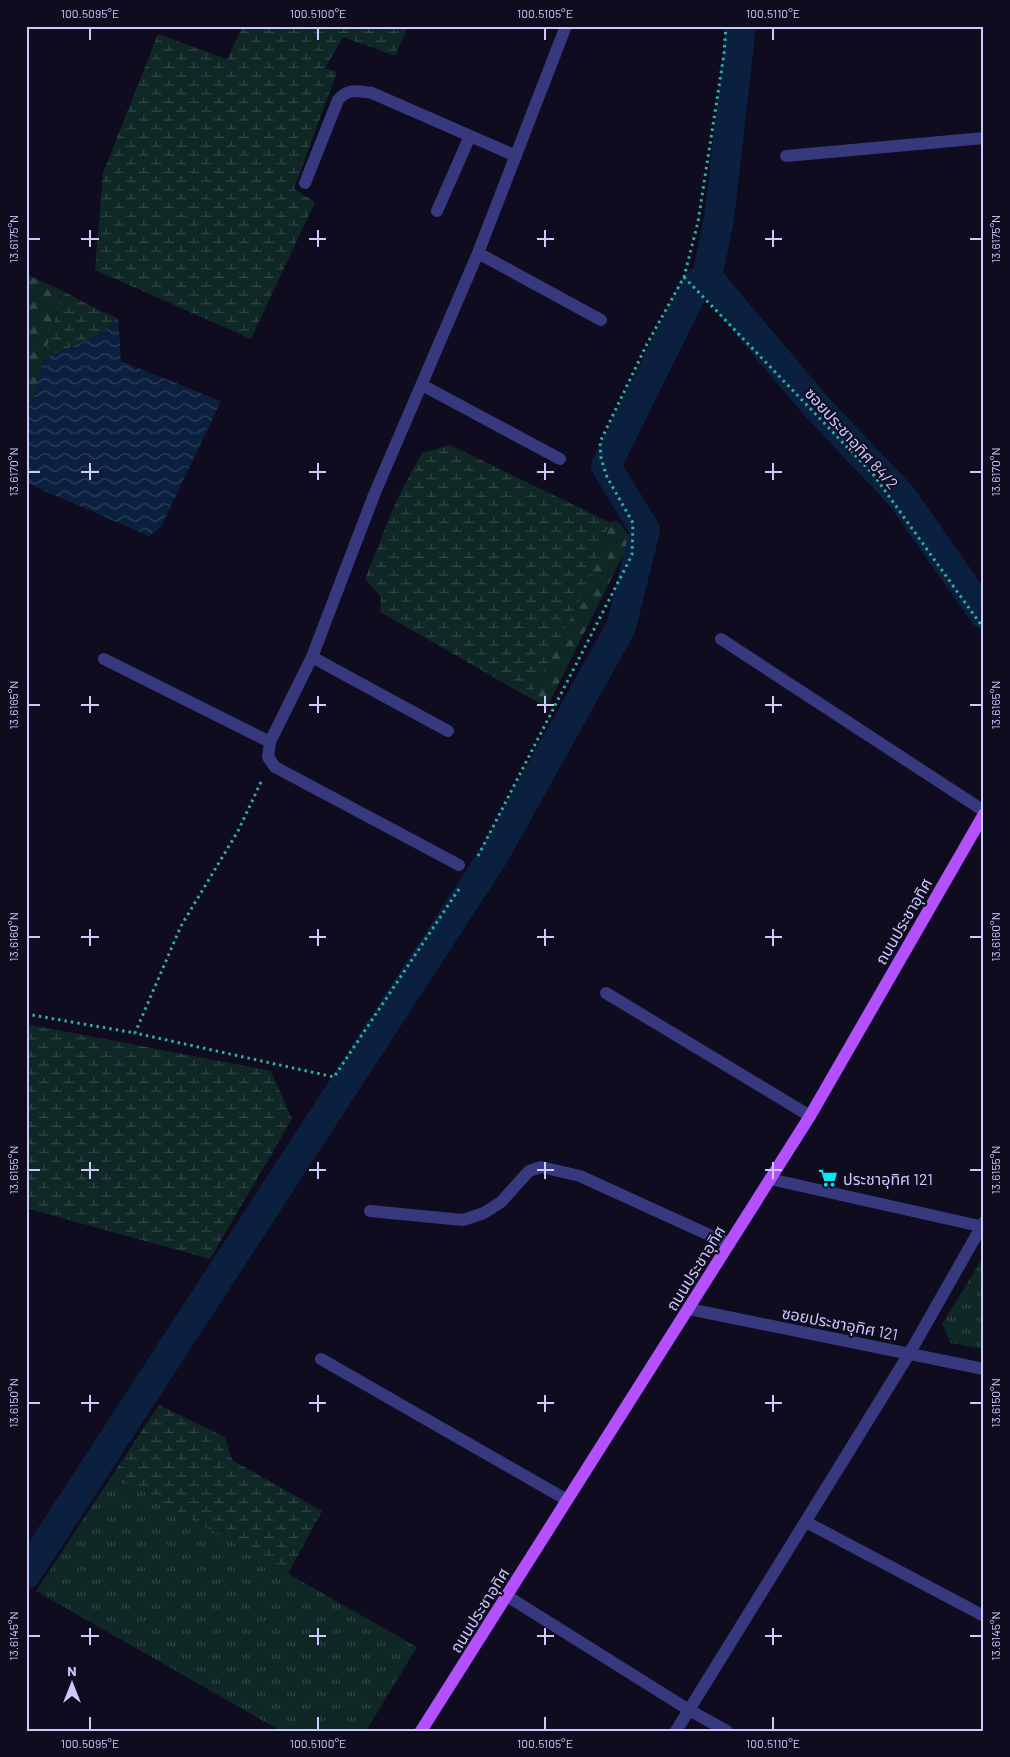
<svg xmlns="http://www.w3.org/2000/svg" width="1010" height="1757" font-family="Barlow,'Noto Sans Thai',sans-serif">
<defs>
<pattern id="grass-tufts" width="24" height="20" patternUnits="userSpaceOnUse" patternTransform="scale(1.25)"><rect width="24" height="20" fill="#0f2826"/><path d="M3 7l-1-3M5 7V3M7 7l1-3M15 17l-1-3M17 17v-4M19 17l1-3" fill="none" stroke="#314647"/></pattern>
<pattern id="forest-firs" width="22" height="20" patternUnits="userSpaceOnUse" patternTransform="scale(1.25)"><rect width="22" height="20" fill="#0f2826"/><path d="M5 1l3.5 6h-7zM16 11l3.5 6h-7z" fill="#314647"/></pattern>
<pattern id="wetland-marsh" width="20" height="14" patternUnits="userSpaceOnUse" patternTransform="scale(1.25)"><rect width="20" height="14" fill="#0f2826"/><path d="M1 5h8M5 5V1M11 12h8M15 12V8" fill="none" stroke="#314647"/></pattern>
<pattern id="water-waves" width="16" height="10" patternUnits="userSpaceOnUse" patternTransform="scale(1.25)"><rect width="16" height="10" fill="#0b203f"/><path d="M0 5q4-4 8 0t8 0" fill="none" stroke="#2d3f5c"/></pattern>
</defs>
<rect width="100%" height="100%" fill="#0e0c1e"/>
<!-- grass -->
<path fill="url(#grass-tufts)" d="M 984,1256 L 984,1349 L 951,1343 L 942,1324 Z
M 113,1474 L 417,1647 L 366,1731 L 281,1731 L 36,1591 Z"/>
<!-- forest -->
<path fill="url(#forest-firs)" d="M 26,274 L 63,291 L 26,422 Z
M 618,521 L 633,542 L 620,561 L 547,707 L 530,698 L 592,577 L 609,522 Z"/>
<!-- wetland -->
<path fill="url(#wetland-marsh)" d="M 243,26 L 408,26 L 395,56 L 343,37 L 325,68 L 337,72 L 294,189 L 315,202 L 251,339 L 95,270 L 103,173 L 158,34 L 227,59 Z
M 63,291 L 100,311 L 118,318 L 97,336 L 44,358 Z
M 450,445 L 609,522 L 592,577 L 530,698 L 380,612 L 381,597 L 365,579 L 397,499 L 422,453 Z
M 26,1024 L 271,1071 L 292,1119 L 210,1259 L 26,1208 Z
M 159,1405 L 225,1437 L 232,1460 L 322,1511 L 288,1574 L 113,1474 Z"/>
<!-- water -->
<path fill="url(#water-waves)" d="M 118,318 L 121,361 L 221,401 L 161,527 L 149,536 L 26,483 L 26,422 L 44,358 L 97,336 Z"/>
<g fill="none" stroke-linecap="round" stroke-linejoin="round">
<!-- canal -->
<path stroke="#0b203f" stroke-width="30" d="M 707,277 L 816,406 L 902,497 L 984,614
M 26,1574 L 494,855 L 621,627 L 645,530 L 606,466 L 696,284 L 707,277 L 719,219 L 741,26"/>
<!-- path -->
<path stroke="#2db0a1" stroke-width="3" stroke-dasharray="2.5 4" stroke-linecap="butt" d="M 684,277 L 873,474 L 984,629
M 261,782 L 238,831 L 181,926 L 135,1033 L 334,1077 L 461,886
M 478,856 L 632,555 L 633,523 L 607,477 L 601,458 L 600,442 L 647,344 L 684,277 L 698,222 L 724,54 L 726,26
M 26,1014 L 135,1033"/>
<!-- minor -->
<path stroke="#37387e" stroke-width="12" d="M 786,156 L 984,138
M 305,183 L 338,100 C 348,88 358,91 372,93 L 516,156
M 437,211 L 470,136
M 478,253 L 601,320
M 422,385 L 560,459
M 721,639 L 984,811
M 312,657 L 448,731
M 104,659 L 270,742
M 459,865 L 275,767 L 268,757 L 270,742 L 312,657 L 374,495 L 478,253 L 566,26
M 606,993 L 810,1116
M 770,1179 L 984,1227
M 370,1211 L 463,1220 L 484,1213 L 501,1202 L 529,1171 L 541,1167 L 580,1176 L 729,1244
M 689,1309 L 984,1369
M 321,1359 L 567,1500
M 806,1522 L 984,1616
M 507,1596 L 689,1710 L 727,1731
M 676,1731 L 909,1354 L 984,1222"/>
<!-- major -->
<path stroke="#b450ff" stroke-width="12" d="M 421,1731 L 810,1116 L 984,814"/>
</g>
<!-- ticks -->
<path fill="none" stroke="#cdc9ff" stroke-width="2" d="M 90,28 L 90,40M 318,28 L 318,40M 545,28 L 545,40M 773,28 L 773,40M 90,230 L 90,247M 318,230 L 318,247M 545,230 L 545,247M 773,230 L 773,247M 28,239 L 40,239M 81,239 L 99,239M 309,239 L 326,239M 537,239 L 554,239M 765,239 L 782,239M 970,239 L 982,239M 90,463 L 90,480M 318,463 L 318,480M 545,463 L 545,480M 773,463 L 773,480M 28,472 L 40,472M 81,472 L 99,472M 309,472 L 326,472M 537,472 L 554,472M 765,472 L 782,472M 970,472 L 982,472M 90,696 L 90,713M 318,696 L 318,713M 545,696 L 545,713M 773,696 L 773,713M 28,705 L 40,705M 81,705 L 99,705M 309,705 L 326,705M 537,705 L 554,705M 765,705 L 782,705M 970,705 L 982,705M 90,929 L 90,946M 318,929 L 318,946M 545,929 L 545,946M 773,929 L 773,946M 28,937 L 40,937M 81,937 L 99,937M 309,937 L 326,937M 537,937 L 554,937M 765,937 L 782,937M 970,937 L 982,937M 90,1162 L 90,1179M 318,1162 L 318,1179M 545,1162 L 545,1179M 773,1162 L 773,1179M 28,1170 L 40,1170M 81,1170 L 99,1170M 309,1170 L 326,1170M 537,1170 L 554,1170M 765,1170 L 782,1170M 970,1170 L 982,1170M 90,1395 L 90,1412M 318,1395 L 318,1412M 545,1395 L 545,1412M 773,1395 L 773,1412M 28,1403 L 40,1403M 81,1403 L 99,1403M 309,1403 L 326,1403M 537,1403 L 554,1403M 765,1403 L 782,1403M 970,1403 L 982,1403M 90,1628 L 90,1645M 318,1628 L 318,1645M 545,1628 L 545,1645M 773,1628 L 773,1645M 28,1636 L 40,1636M 81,1636 L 99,1636M 309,1636 L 326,1636M 537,1636 L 554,1636M 765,1636 L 782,1636M 970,1636 L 982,1636M 90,1717 L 90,1730M 318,1717 L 318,1730M 545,1717 L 545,1730M 773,1717 L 773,1730"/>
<!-- icons -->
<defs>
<g id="supermarket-bare" transform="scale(1.5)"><path d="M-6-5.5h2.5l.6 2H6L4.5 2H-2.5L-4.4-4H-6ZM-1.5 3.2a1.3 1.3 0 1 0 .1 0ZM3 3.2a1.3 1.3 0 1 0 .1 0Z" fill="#00e9f4" stroke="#0e0c1e" stroke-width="2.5" paint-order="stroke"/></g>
</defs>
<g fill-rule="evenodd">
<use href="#supermarket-bare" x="828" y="1178"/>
</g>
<g text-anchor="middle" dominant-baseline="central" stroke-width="4" stroke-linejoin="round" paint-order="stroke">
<!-- street labels -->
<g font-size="16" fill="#cdc9ff" stroke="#0e0c1e">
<text transform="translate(852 438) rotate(48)">ซอยประชาอุทิศ 84/2</text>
<text transform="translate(903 921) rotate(-60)">ถนนประชาอุทิศ</text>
<text transform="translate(695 1268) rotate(-58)">ถนนประชาอุทิศ</text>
<text transform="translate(840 1323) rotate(11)">ซอยประชาอุทิศ 121</text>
<text transform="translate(479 1610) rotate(-58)">ถนนประชาอุทิศ</text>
</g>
<!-- poi labels -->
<g font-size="16" fill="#cdc9ff" stroke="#0e0c1e" text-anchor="start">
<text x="843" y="1178">ประชาอุทิศ 121</text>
</g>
</g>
<!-- border -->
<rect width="1010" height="1757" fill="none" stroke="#0e0c1e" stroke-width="55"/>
<!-- north arrow -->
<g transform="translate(72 1684)" stroke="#0e0c1e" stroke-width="4" paint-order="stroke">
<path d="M0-4L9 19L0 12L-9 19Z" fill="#cdc9ff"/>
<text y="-8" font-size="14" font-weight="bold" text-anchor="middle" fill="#cdc9ff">N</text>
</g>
<rect x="28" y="28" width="954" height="1702" fill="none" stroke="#cdc9ff" stroke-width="2"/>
<g font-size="12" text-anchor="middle" fill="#cdc9ff">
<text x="90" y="18">100.5095°E</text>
<text x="318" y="18">100.5100°E</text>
<text x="545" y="18">100.5105°E</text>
<text x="773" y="18">100.5110°E</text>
<text transform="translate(14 239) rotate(-90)" y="4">13.6175°N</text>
<text transform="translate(996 239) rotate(-90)" y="4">13.6175°N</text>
<text transform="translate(14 472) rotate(-90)" y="4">13.6170°N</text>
<text transform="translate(996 472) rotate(-90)" y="4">13.6170°N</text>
<text transform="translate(14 705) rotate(-90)" y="4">13.6165°N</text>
<text transform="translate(996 705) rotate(-90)" y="4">13.6165°N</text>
<text transform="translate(14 937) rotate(-90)" y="4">13.6160°N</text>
<text transform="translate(996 937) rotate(-90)" y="4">13.6160°N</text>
<text transform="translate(14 1170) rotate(-90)" y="4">13.6155°N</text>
<text transform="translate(996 1170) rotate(-90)" y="4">13.6155°N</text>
<text transform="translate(14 1403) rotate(-90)" y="4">13.6150°N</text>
<text transform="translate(996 1403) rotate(-90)" y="4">13.6150°N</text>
<text transform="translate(14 1636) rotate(-90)" y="4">13.6145°N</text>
<text transform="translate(996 1636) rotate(-90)" y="4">13.6145°N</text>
<text x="90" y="1748">100.5095°E</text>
<text x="318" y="1748">100.5100°E</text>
<text x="545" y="1748">100.5105°E</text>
<text x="773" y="1748">100.5110°E</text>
</g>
</svg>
